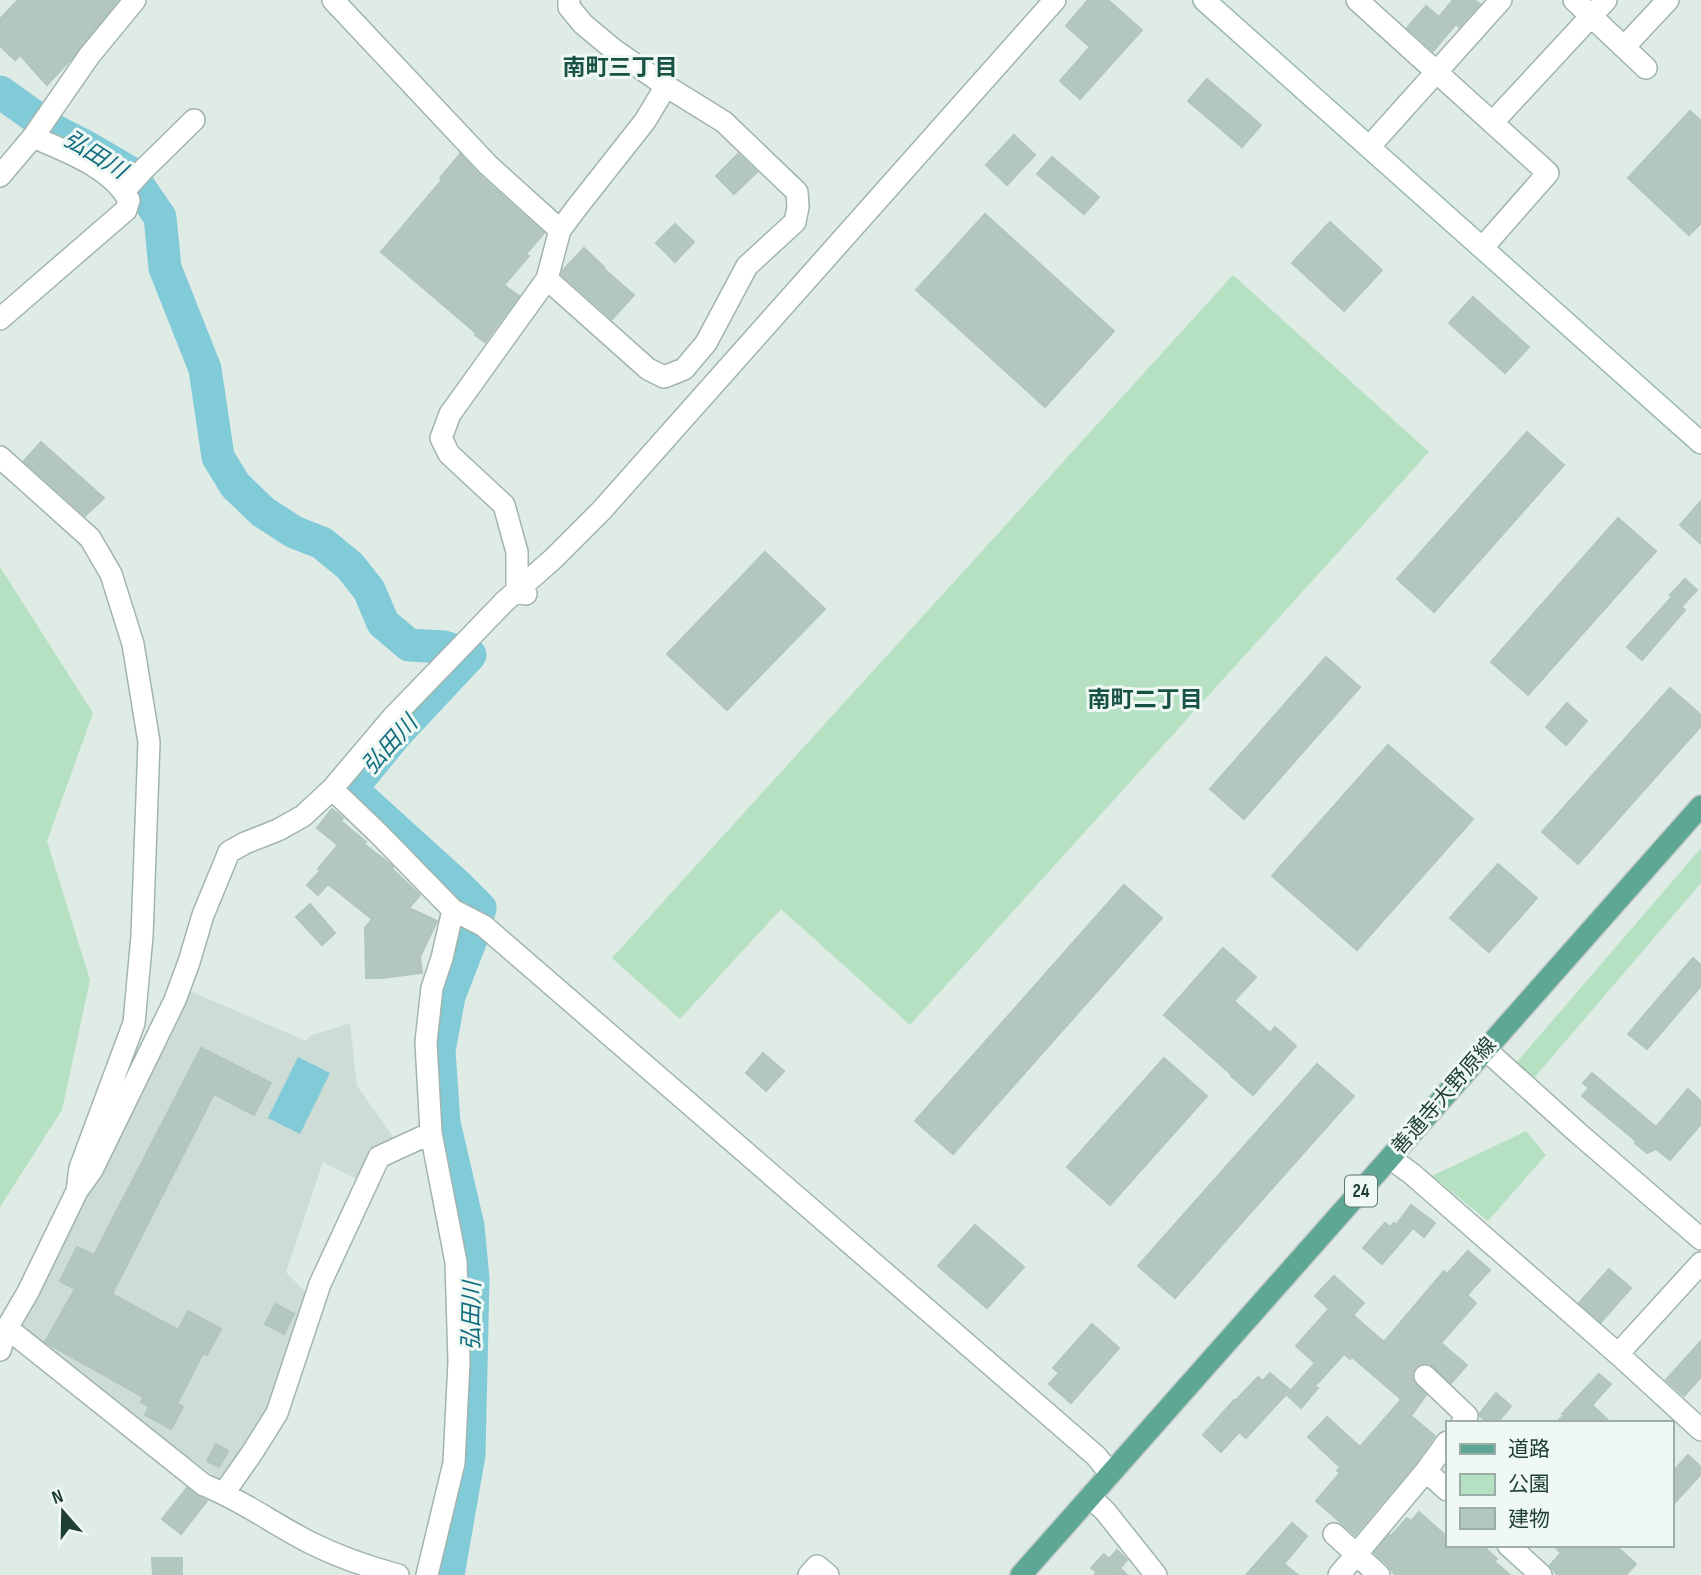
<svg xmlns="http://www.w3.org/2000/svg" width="1701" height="1575" font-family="'Sofia Sans Condensed','Noto Sans JP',sans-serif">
<rect width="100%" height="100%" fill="#dfece6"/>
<!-- built -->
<path fill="#cddcd5" d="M 190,991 L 306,1041 L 310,1036 L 350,1023 L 357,1086 L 394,1138 L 373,1146 L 356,1179 L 323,1162 L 286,1272 L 310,1297 L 270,1409 L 222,1482 L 86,1380 L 19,1327 Z"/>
<!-- green -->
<path fill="#b5e0c1" d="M 1233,275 L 1429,452 L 910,1025 L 781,909 L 680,1019 L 612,958 Z
M 0,567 L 93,713 L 47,841 L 90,980 L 62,1110 L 0,1207 Z
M 1701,848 L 1701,883 L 1534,1078 L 1516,1063 Z
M 1526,1131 L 1546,1155 L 1488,1221 L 1432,1176 Z"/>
<!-- water -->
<path fill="#81cad8" d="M 298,1057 L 330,1073 L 300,1134 L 268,1118 Z"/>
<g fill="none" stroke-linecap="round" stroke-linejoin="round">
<!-- river -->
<path stroke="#81cad8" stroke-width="33" d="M 0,92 L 55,131 L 88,148 L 129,172 L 160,217 L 165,268 L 205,369 L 218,457 L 235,485 L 263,512 L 294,532 L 322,543 L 350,566 L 369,590 L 383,623 L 409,645 L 444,647 L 470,655 L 396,734 L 351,789 L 458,886 L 480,908 L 473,934 L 449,996 L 439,1051 L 444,1123 L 468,1226 L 473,1279 L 469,1455 L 448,1575"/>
</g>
<!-- building -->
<path fill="#b4c7bf" stroke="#b1c6be" stroke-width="2" d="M 18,0 L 118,0 L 72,58 L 47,85 L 20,55 L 15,60 L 0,46 L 0,19 Z
M 1088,0 L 1108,0 L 1142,30 L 1080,99 L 1060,81 L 1090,47 L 1066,26 Z
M 1453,0 L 1474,0 L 1480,4 L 1459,27 L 1456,24 L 1433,51 L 1407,28 L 1426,6 L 1439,17 Z
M 1207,79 L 1261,125 L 1242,147 L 1188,101 Z
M 1690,111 L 1701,121 L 1701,223 L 1689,235 L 1628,178 Z
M 1014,135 L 1035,155 L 1007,185 L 986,165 Z
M 460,154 L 479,175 L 544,233 L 526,254 L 529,256 L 504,285 L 519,296 L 485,342 L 475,335 L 476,333 L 381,252 L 442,180 L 440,178 Z
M 738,154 L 757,172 L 734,194 L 716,176 Z
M 1052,157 L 1099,197 L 1084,214 L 1037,174 Z
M 985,214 L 1114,331 L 1045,407 L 916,290 Z
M 1330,222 L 1382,270 L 1344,311 L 1292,263 Z
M 675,224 L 694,242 L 675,262 L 656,243 Z
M 584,248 L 604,267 L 603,268 L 634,295 L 612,319 L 562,275 L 563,270 Z
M 1473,297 L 1529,347 L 1505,373 L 1449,323 Z
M 1527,432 L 1564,465 L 1434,612 L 1397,579 Z
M 41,442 L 104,498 L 85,516 L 24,461 Z
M 1701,501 L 1701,544 L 1680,525 Z
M 1618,518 L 1656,551 L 1528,695 L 1491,662 Z
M 765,552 L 825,609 L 727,710 L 667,654 Z
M 1685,579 L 1697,590 L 1682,606 L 1670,595 Z
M 1671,598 L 1685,610 L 1642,660 L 1627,647 Z
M 1326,657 L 1360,687 L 1244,819 L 1210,789 Z
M 1670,688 L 1701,715 L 1701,726 L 1578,864 L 1542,832 Z
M 1567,703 L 1587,721 L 1566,745 L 1546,727 Z
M 1388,745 L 1473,819 L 1357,950 L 1272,876 Z
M 332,809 L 343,818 L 341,821 L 366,842 L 364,844 L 390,864 L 393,867 L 392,869 L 420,895 L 409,908 L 437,921 L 420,957 L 422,973 L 382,978 L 366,978 L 365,928 L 372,919 L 328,884 L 318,895 L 307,885 L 321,870 L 318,869 L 338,845 L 317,828 Z
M 1498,864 L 1537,898 L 1489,952 L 1450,918 Z
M 1124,885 L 1162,918 L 953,1154 L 915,1121 Z
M 310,904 L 335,933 L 322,945 L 296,917 Z
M 1223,948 L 1256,977 L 1234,1001 L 1270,1033 L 1275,1027 L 1296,1046 L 1253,1095 L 1231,1076 L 1232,1075 L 1164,1015 Z
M 1693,958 L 1701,965 L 1701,986 L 1647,1049 L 1628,1034 Z
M 201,1048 L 271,1083 L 254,1115 L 214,1094 L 112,1294 L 178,1330 L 188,1311 L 221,1329 L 207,1355 L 203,1353 L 177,1404 L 183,1407 L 171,1429 L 145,1415 L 149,1407 L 141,1402 L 143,1397 L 45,1342 L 75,1289 L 60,1281 L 77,1247 L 94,1255 Z
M 763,1053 L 784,1071 L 766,1091 L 746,1073 Z
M 1164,1058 L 1207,1096 L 1110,1205 L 1067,1167 Z
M 1317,1064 L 1354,1096 L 1175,1298 L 1138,1266 Z
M 1592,1073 L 1656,1127 L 1688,1089 L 1701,1101 L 1701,1124 L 1670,1160 L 1656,1149 L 1647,1153 L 1635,1143 L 1636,1141 L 1582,1096 L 1589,1088 L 1583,1083 Z
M 1411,1205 L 1435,1223 L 1424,1237 L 1413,1228 L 1382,1264 L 1363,1248 L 1385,1223 L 1390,1227 L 1394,1223 L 1396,1225 Z
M 975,1225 L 1024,1267 L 987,1308 L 938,1266 Z
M 1468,1251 L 1490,1270 L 1467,1295 L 1476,1303 L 1441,1343 L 1467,1365 L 1451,1383 L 1429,1363 L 1421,1364 L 1415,1368 L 1412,1374 L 1413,1380 L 1426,1395 L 1411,1416 L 1435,1436 L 1416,1463 L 1355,1535 L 1316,1501 L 1340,1473 L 1337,1471 L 1340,1467 L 1308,1437 L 1327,1417 L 1360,1447 L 1400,1401 L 1400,1398 L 1352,1357 L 1350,1359 L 1344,1354 L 1315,1386 L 1318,1388 L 1301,1408 L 1287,1395 L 1315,1363 L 1296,1346 L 1329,1309 L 1315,1296 L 1334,1276 L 1364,1303 L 1353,1315 L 1384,1342 L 1444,1271 L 1447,1274 Z
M 1609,1269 L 1631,1288 L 1601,1322 L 1579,1303 Z
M 275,1304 L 294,1314 L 284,1334 L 265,1324 Z
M 1092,1324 L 1119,1348 L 1071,1403 L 1049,1384 L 1059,1373 L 1053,1368 Z
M 1701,1341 L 1701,1377 L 1684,1396 L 1666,1380 Z
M 1270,1373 L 1290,1390 L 1246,1438 L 1239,1432 L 1221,1452 L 1203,1435 L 1234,1400 L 1235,1401 L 1258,1377 L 1263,1381 Z
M 1599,1374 L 1611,1384 L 1592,1405 L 1611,1423 L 1556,1423 L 1564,1415 L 1562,1414 Z
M 1496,1393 L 1511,1406 L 1497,1423 L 1488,1423 L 1480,1416 L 1480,1413 Z
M 216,1444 L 228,1451 L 219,1467 L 207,1461 Z
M 1688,1455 L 1701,1467 L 1701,1474 L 1671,1507 L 1671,1474 Z
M 187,1488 L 196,1495 L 207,1501 L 181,1534 L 162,1519 Z
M 1419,1512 L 1447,1537 L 1447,1545 L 1482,1545 L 1497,1559 L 1494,1561 L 1510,1575 L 1395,1575 L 1388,1565 L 1374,1553 L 1389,1535 L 1391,1536 L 1407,1518 L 1411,1521 Z
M 1292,1523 L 1307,1536 L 1284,1564 L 1298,1575 L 1246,1575 Z
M 1553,1545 L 1615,1545 L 1636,1564 L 1626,1575 L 1557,1575 L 1550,1565 L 1561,1553 Z
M 1117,1550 L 1127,1560 L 1120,1568 L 1127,1575 L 1094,1575 L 1097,1572 L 1091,1568 L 1104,1554 L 1109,1559 Z
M 152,1558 L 182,1558 L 182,1575 L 153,1575 Z"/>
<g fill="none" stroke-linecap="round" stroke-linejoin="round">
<!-- street casing -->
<g stroke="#a1b4ae" stroke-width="24">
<path id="street" d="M 333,0 L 488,165 L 560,230 L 547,279 L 450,414 L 441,438 L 449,454 L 504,505 L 517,552 L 517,592 L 526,594
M 1357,0 L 1548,173 L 1483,247
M 1574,0 L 1646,68
M 1624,47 L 1668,0
M 1493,122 L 1606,0
M 1370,146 L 1501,0
M 0,176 L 33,137 L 89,56 L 135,0
M 124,191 L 143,170 L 194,120
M 560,230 L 578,206 L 645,121 L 666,86
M 547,279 L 648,369 L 664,377 L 684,369 L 706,343 L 747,266 L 795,222 L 798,207 L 797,192 L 724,122 L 666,86 L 613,49 L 583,24 L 569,7 L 569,0
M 0,319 L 126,210 L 129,200 C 111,167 65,151 33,137
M 0,457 L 90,538 L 111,574 L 133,644 L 149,742 L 142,936 L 134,1023 L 80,1168 L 77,1191 L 28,1292 L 7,1328 L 0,1350
M 332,789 L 378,833 L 453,910 L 484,926 L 1096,1456 L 1110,1473
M 1485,1049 L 1578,1133 L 1701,1239
M 1390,1158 L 1412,1174 L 1618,1354 L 1701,1430
M 77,1191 L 92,1170 L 175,1000 L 189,962 L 203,915 L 229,852 L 245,843 L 278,830 L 303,816 L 332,789 L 393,717 L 454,654 L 504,602 L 553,559 L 602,510 L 1055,0
M 7,1328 L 204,1485 C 242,1500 275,1525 311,1543 C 339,1557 368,1567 398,1575
M 1618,1354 L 1701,1263
M 1425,1376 L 1467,1416 L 1462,1423
M 1447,1442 L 1426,1471 L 1447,1490
M 224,1493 L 252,1453 L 277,1413 L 320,1284 L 379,1157 L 431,1133
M 1090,1497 L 1105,1511 L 1156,1575
M 1334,1534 L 1379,1575
M 1508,1545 L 1541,1575
M 427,1575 L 454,1463 L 459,1362 L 456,1262 L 431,1133 L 426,1042 L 432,988 L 442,958 L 453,910
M 809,1575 L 817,1566 L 828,1575
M 1339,1575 L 1426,1471"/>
</g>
<!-- secondary casing -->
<g stroke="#9cb9af" stroke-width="24">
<path id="secondary" d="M 1204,0 L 1701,443"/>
</g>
<!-- primary casing -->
<g stroke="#c0c9c7" stroke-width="24">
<path id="primary" d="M 1021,1575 L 1701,806"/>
</g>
<!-- street -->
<use href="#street" stroke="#fff" stroke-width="21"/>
<!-- secondary -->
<use href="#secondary" stroke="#fff" stroke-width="21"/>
<!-- primary -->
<use href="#primary" stroke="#5fa795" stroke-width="21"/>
</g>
<g text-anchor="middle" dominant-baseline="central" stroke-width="6" stroke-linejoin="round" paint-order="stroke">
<!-- shield labels -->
<rect fill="#f0f8f4" stroke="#5d766f" stroke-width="2" x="1345" y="1175.5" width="32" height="31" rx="5"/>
<g font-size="19" font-weight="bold" fill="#1e3e36">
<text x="1361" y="1191">24</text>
</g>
<!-- street labels -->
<g font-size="21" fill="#1e3e36" stroke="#f0f8f4">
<text transform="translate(1444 1096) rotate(-49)">善通寺大野原線</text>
</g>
<!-- neighbourhood labels -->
<g font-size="23" font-weight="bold" fill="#185245" stroke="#f0f8f4">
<text x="620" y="68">南町三丁目</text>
<text x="1145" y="700">南町二丁目</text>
</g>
<!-- water labels -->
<g font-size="23" font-style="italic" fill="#126d80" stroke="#f0f8f4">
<text transform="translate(95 155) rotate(32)">弘田川</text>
<text transform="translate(390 745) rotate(-48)">弘田川</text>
<text transform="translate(472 1316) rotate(-89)">弘田川</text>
</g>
</g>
<!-- legend -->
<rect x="1446" y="1421" width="228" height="126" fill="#f0f8f4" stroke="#9caea8" stroke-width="2"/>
<rect x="1460" y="1444" width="35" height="10" fill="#5fa795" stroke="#9caea8" stroke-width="2"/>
<text x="1508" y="1456" font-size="21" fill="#1e3e36">道路</text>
<rect x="1460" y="1474" width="35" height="21" fill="#b5e0c1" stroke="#9caea8" stroke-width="2"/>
<text x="1508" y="1491" font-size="21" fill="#1e3e36">公園</text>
<rect x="1460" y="1508" width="35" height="21" fill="#b4c7bf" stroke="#9caea8" stroke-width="2"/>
<text x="1508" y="1526" font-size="21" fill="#1e3e36">建物</text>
<!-- north arrow -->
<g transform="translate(63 1512) rotate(340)" stroke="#f0f8f4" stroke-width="5" paint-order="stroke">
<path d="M0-5L12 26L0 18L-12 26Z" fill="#1e3e36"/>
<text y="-10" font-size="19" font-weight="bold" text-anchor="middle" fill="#1e3e36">N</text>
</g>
</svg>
